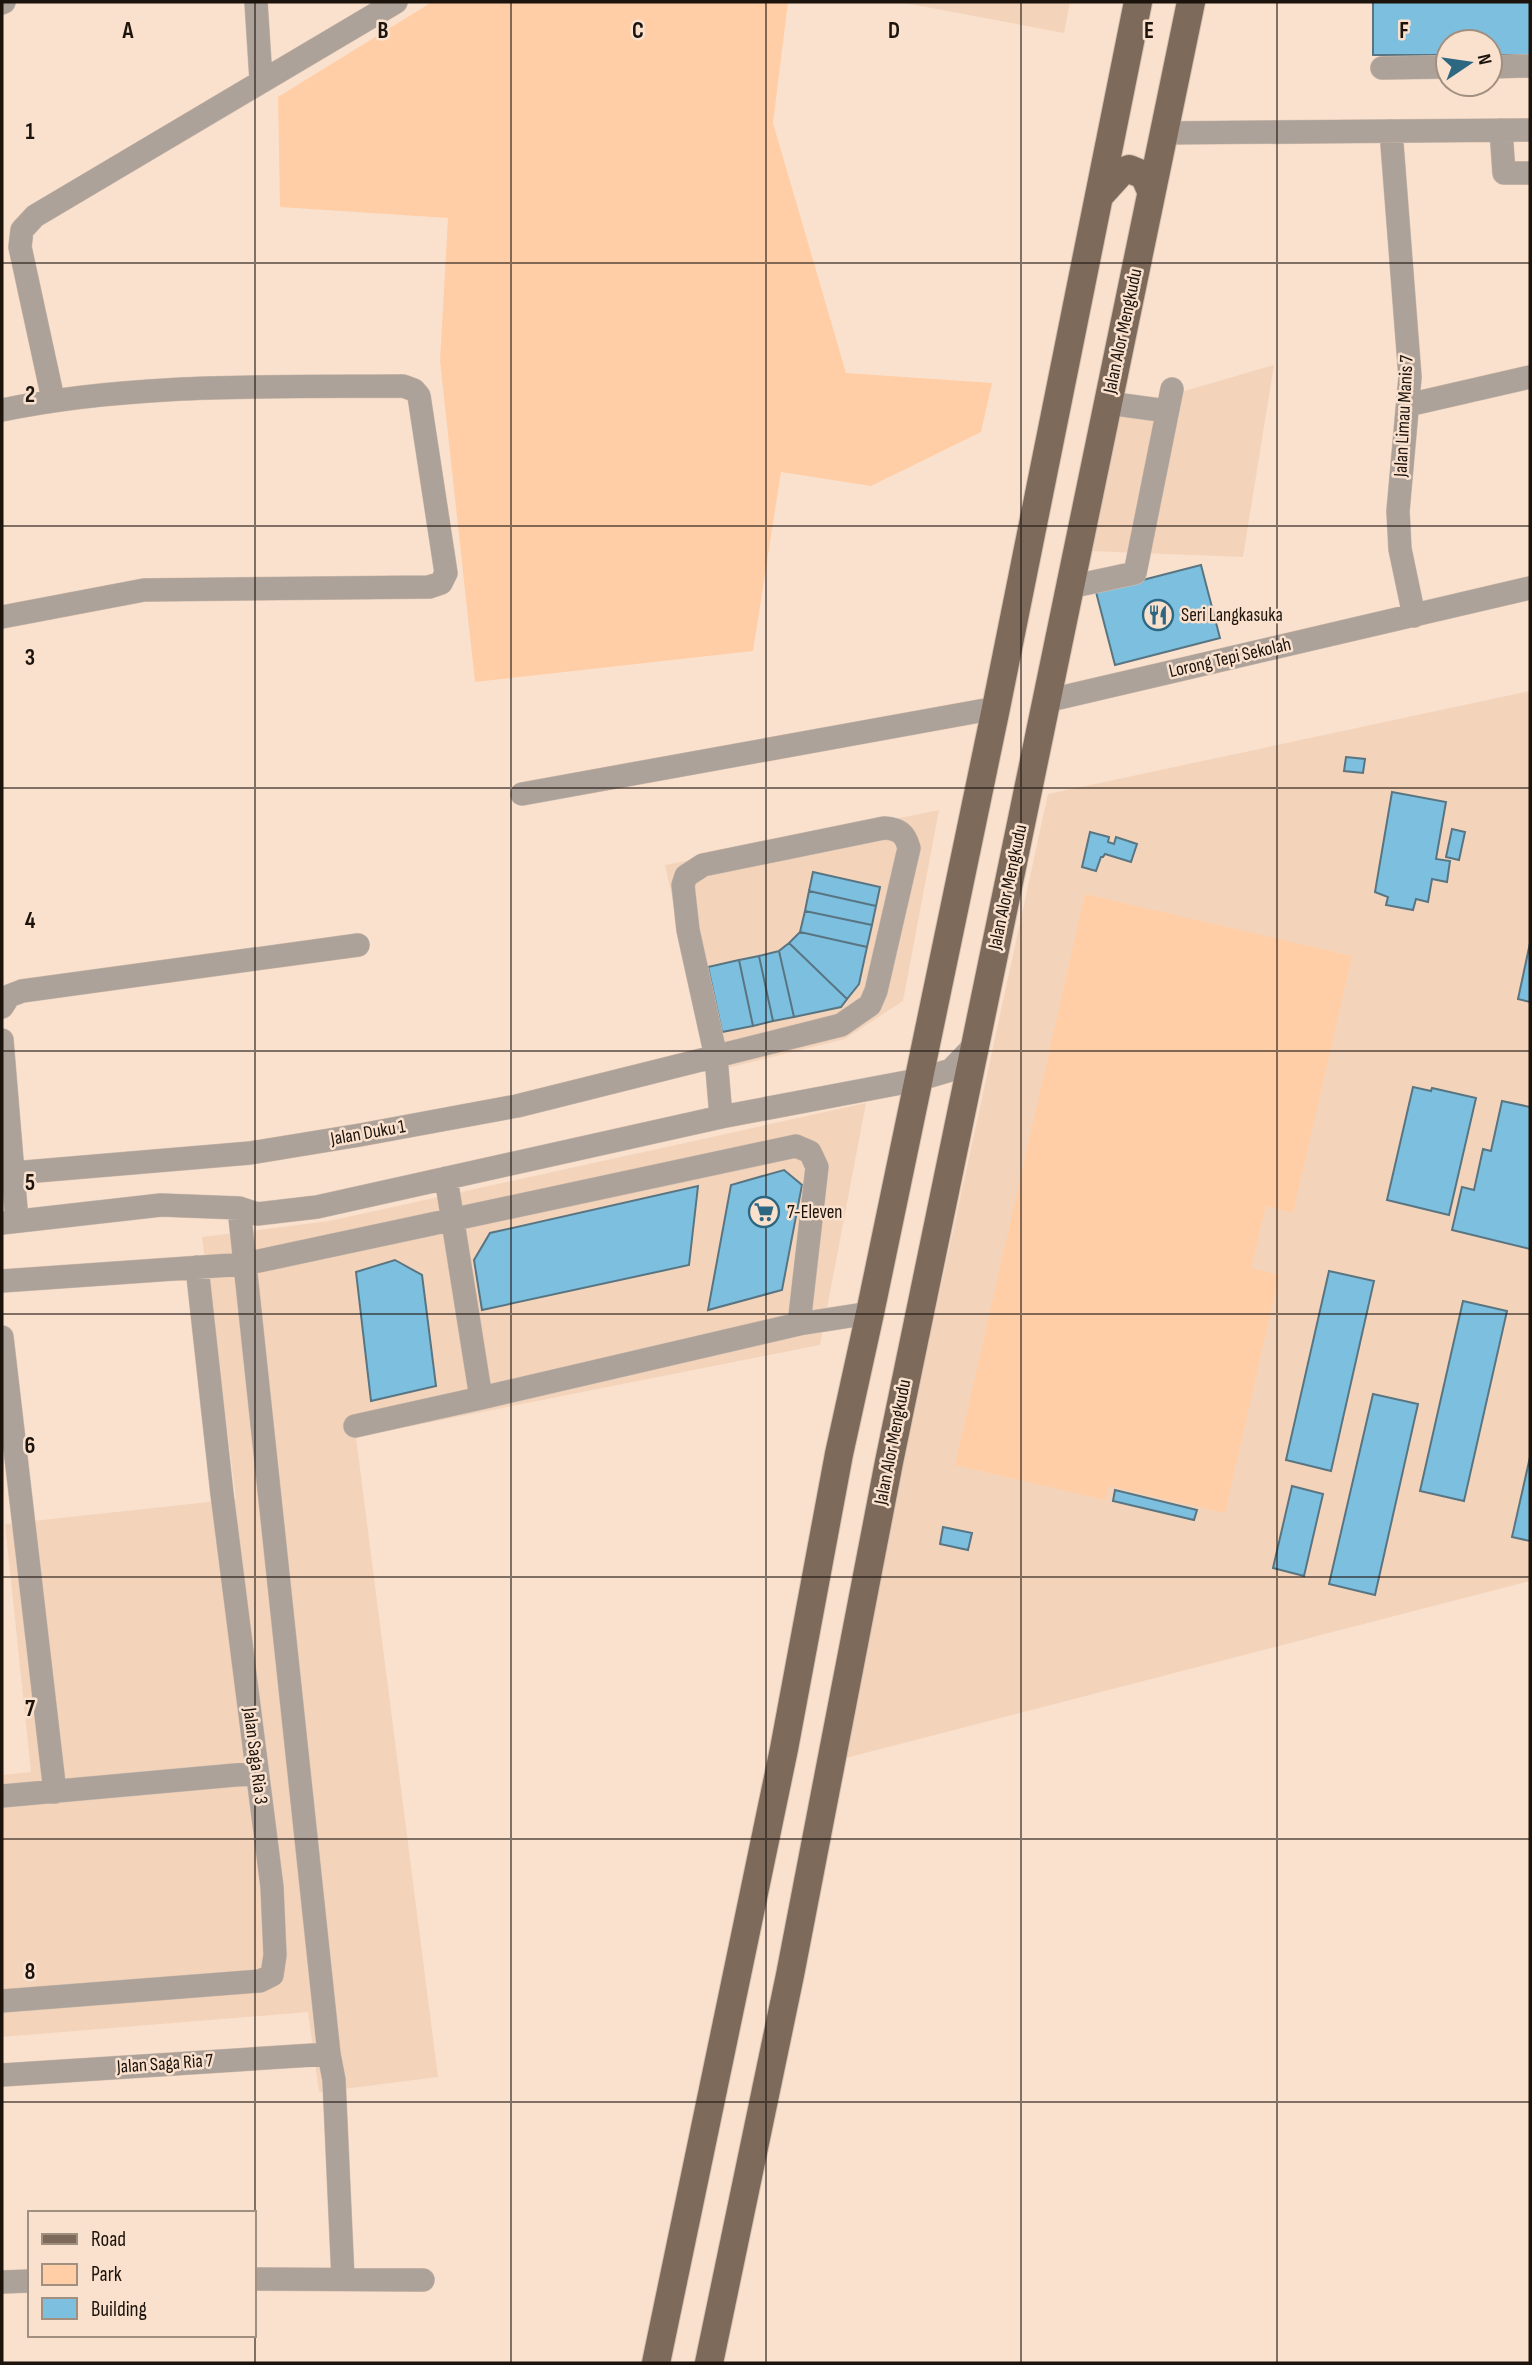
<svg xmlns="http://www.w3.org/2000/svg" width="1532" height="2365" font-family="'Sofia Sans Condensed',sans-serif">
<rect width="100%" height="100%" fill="#fae1ce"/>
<!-- built -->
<path fill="#f3d4bb" d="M 899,2 L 1070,2 L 1064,33 Z
M 1274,365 L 1243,557 L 1090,551 L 1119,410 Z
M 1530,691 L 1530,1581 L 838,1760 L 1048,794 Z
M 939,810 L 903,1001 L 845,1039 L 711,1072 L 665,865 Z
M 866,1103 L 820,1345 L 356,1437 L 438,2077 L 319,2092 L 308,2012 L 2,2037 L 2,1775 L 31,1772 L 5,1524 L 236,1499 L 202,1237 L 329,1221 Z"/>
<!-- green -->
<path fill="#ffcea6" d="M 432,2 L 788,2 L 773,123 L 846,373 L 992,383 L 981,432 L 871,486 L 781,472 L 753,651 L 475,682 L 440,361 L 448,218 L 280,207 L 278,97 Z
M 1085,894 L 1352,956 L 1293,1213 L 1266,1206 L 1251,1268 L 1279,1275 L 1225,1513 L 1109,1486 L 1105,1500 L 955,1465 Z"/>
<!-- building -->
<path fill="#7dbfdf" stroke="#597582" stroke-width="2" d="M 1373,2 L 1530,2 L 1530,55 L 1490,55 L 1490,42 L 1448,42 L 1448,55 L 1373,55 Z
M 1201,565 L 1220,638 L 1115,665 L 1096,592 Z
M 1346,757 L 1365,759 L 1363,773 L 1344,771 Z
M 1392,792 L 1446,802 L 1436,859 L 1450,861 L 1447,882 L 1432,879 L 1428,902 L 1416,899 L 1413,910 L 1386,905 L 1388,897 L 1375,892 Z
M 1452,829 L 1465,832 L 1459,860 L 1446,857 Z
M 1090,832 L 1109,837 L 1108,842 L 1114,844 L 1116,837 L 1137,844 L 1131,862 L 1105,854 L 1103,857 L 1101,857 L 1096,871 L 1082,867 Z
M 813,872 L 880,887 L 876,906 L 809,891 Z
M 809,891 L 876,906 L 872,925 L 805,911 Z
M 805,911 L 872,925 L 867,947 L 800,932 Z
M 800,932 L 867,947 L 859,984 L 847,999 L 789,943 Z
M 789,943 L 847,999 L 841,1007 L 794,1017 L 779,951 Z
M 1530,943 L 1530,1002 L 1518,999 Z
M 779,951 L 794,1017 L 773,1021 L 759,956 Z
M 759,956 L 773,1021 L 753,1026 L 739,960 Z
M 739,960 L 753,1026 L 722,1032 L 708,967 Z
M 1413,1087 L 1431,1091 L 1432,1088 L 1476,1098 L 1449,1215 L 1387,1200 Z
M 1502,1101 L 1530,1107 L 1530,1249 L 1452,1230 L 1462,1187 L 1474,1190 L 1483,1149 L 1491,1151 Z
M 784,1170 L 802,1185 L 782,1290 L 708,1310 L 731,1185 Z
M 698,1186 L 689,1265 L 482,1310 L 474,1260 L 490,1233 Z
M 395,1260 L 422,1275 L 436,1386 L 371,1401 L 356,1272 Z
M 1329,1271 L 1374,1281 L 1331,1471 L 1286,1460 Z
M 1463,1301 L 1507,1311 L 1464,1501 L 1420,1491 Z
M 1373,1394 L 1418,1404 L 1375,1595 L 1329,1584 Z
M 1530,1457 L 1530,1541 L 1512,1537 Z
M 1292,1486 L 1323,1494 L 1304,1576 L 1273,1568 Z
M 1115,1490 L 1197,1510 L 1194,1520 L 1113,1501 Z
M 943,1527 L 972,1533 L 968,1550 L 940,1544 Z"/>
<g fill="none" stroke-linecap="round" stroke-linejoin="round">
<!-- minor casing -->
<g stroke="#d6c0af" stroke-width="24">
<path id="minor" d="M 256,2 L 261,80
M 2,3 L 4,2
M 1490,67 L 1530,66
M 1382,68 L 1448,67
M 1501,130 L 1504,173 L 1530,173
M 1391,131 L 1410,377 L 1398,511 L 1400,549 L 1414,616
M 1163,133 L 1530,130
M 53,399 L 20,247 L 22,230 L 35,216 L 396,2
M 1108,403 L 1167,411
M 1408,405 L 1530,377
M 2,410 C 133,383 269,387 403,386 L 414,390 L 419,396 L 446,573 L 441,583 L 429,587 L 144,590 L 2,617
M 1070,587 L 1135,573 L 1172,389
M 1046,701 L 1530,588
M 522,794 L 996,708
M 2,1007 L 9,996 L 22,991 L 358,945
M 2,1040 L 17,1221
M 13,1173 L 250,1153 L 360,1135 L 517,1106 L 841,1025 L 870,1005 L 876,991 L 909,848 C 905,833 899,829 884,828 L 703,865 L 686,876 L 683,885 L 688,930 L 716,1057 L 721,1117
M 446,1178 L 481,1398 L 799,1324 L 870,1313
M 239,1208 L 329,2054 L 334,2080 L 343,2279
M 2,1223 L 161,1205 L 239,1208 L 257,1214 L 317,1207 L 721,1117 L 917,1080 L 951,1070 L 975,1045
M 2,1281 L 245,1264 L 796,1146 L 810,1152 L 817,1167 L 799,1324
M 2,1337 L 55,1792
M 355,1426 L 481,1398
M 2,1796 L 257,1773
M 2,2001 L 260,1981 L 272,1975 L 275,1955 L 272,1887 L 222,1494 L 197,1267
M 2,2075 L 329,2054
M 254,2279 L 423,2280
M 2,2282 L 30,2281"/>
</g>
<!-- major casing -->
<g stroke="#d6c0af" stroke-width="30">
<path id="major" d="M 1101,194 L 1121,172 L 1129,169 L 1144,175 L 1151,191
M 656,2363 L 784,1749 L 839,1454 L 870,1313 L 996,708 L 1138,2
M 709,2363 L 790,1975 L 889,1462 L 1191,2"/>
</g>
<!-- minor -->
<use href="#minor" stroke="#ada29a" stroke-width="23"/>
<!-- major -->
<use href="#major" stroke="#7d6a5b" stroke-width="28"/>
</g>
<!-- grid -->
<path fill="none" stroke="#1b130c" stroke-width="2" stroke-opacity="0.55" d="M 255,2 L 255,2363M 511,2 L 511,2363M 766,2 L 766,2363M 1021,2 L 1021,2363M 1277,2 L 1277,2363M 2,263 L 1530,263M 2,526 L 1530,526M 2,788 L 1530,788M 2,1051 L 1530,1051M 2,1314 L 1530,1314M 2,1577 L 1530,1577M 2,1839 L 1530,1839M 2,2102 L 1530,2102"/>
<!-- icons -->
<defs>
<g id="restaurant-ring" transform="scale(1.575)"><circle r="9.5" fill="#fae1ce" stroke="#2e6781" stroke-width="1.5"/><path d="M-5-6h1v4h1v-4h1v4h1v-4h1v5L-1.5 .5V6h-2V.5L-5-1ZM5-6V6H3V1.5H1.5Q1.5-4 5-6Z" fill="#2e6781"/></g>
<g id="supermarket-ring" transform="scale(1.575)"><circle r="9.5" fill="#fae1ce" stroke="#2e6781" stroke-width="1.5"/><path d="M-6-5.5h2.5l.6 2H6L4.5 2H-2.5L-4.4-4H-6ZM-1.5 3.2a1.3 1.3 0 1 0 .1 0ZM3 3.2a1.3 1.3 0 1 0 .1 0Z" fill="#2e6781"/></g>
</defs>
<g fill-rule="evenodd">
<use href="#restaurant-ring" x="1158" y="615"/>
<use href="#supermarket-ring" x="764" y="1212"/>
</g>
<g text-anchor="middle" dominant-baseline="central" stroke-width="5" stroke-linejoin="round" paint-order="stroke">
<!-- street labels -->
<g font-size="19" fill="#1b130c" stroke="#fae1ce">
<text transform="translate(1123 331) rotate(-78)">Jalan Alor Mengkudu</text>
<text transform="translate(1404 416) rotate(-87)">Jalan Limau Manis 7</text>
<text transform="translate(1230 658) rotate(-13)">Lorong Tepi Sekolah</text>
<text transform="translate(1008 887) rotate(-78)">Jalan Alor Mengkudu</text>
<text transform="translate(368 1133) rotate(-10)">Jalan Duku 1</text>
<text transform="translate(893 1442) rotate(-79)">Jalan Alor Mengkudu</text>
<text transform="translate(255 1756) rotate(83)">Jalan Saga Ria 3</text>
<text transform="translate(165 2064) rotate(-4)">Jalan Saga Ria 7</text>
</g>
<!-- poi labels -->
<g font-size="19" fill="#1b130c" stroke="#fae1ce" text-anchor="start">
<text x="1181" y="615">Seri Langkasuka</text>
<text x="787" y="1212">7-Eleven</text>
</g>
</g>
<g font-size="23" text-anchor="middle" font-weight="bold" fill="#1b130c" stroke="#fae1ce" stroke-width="5" stroke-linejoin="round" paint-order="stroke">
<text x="128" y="38">A</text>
<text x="383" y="38">B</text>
<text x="638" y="38">C</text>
<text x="894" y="38">D</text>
<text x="1149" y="38">E</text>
<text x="1404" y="38">F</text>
<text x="30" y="139">1</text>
<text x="30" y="402">2</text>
<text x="30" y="665">3</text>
<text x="30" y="928">4</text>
<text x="30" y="1190">5</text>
<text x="30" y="1453">6</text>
<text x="30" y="1716">7</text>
<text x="30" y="1979">8</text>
</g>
<!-- border -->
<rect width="1532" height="2365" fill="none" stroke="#1b130c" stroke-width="7"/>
<!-- legend -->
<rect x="28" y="2211" width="228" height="126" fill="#fae1ce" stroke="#a18f80" stroke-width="2"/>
<rect x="42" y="2234" width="35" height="10" fill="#7d6a5b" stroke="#a18f80" stroke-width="2"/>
<text x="91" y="2246" font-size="21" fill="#1b130c">Road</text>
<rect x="42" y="2264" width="35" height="21" fill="#ffcea6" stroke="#a18f80" stroke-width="2"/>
<text x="91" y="2281" font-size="21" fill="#1b130c">Park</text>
<rect x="42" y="2298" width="35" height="21" fill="#7dbfdf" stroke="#a18f80" stroke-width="2"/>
<text x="91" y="2316" font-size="21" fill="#1b130c">Building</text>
<!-- north arrow -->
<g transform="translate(1469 63) rotate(77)"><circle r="33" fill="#fae1ce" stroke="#a18f80" stroke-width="2"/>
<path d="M0-5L12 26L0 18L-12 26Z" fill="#2e6781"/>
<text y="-10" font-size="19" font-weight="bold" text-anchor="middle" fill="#1b130c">N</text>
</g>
</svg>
